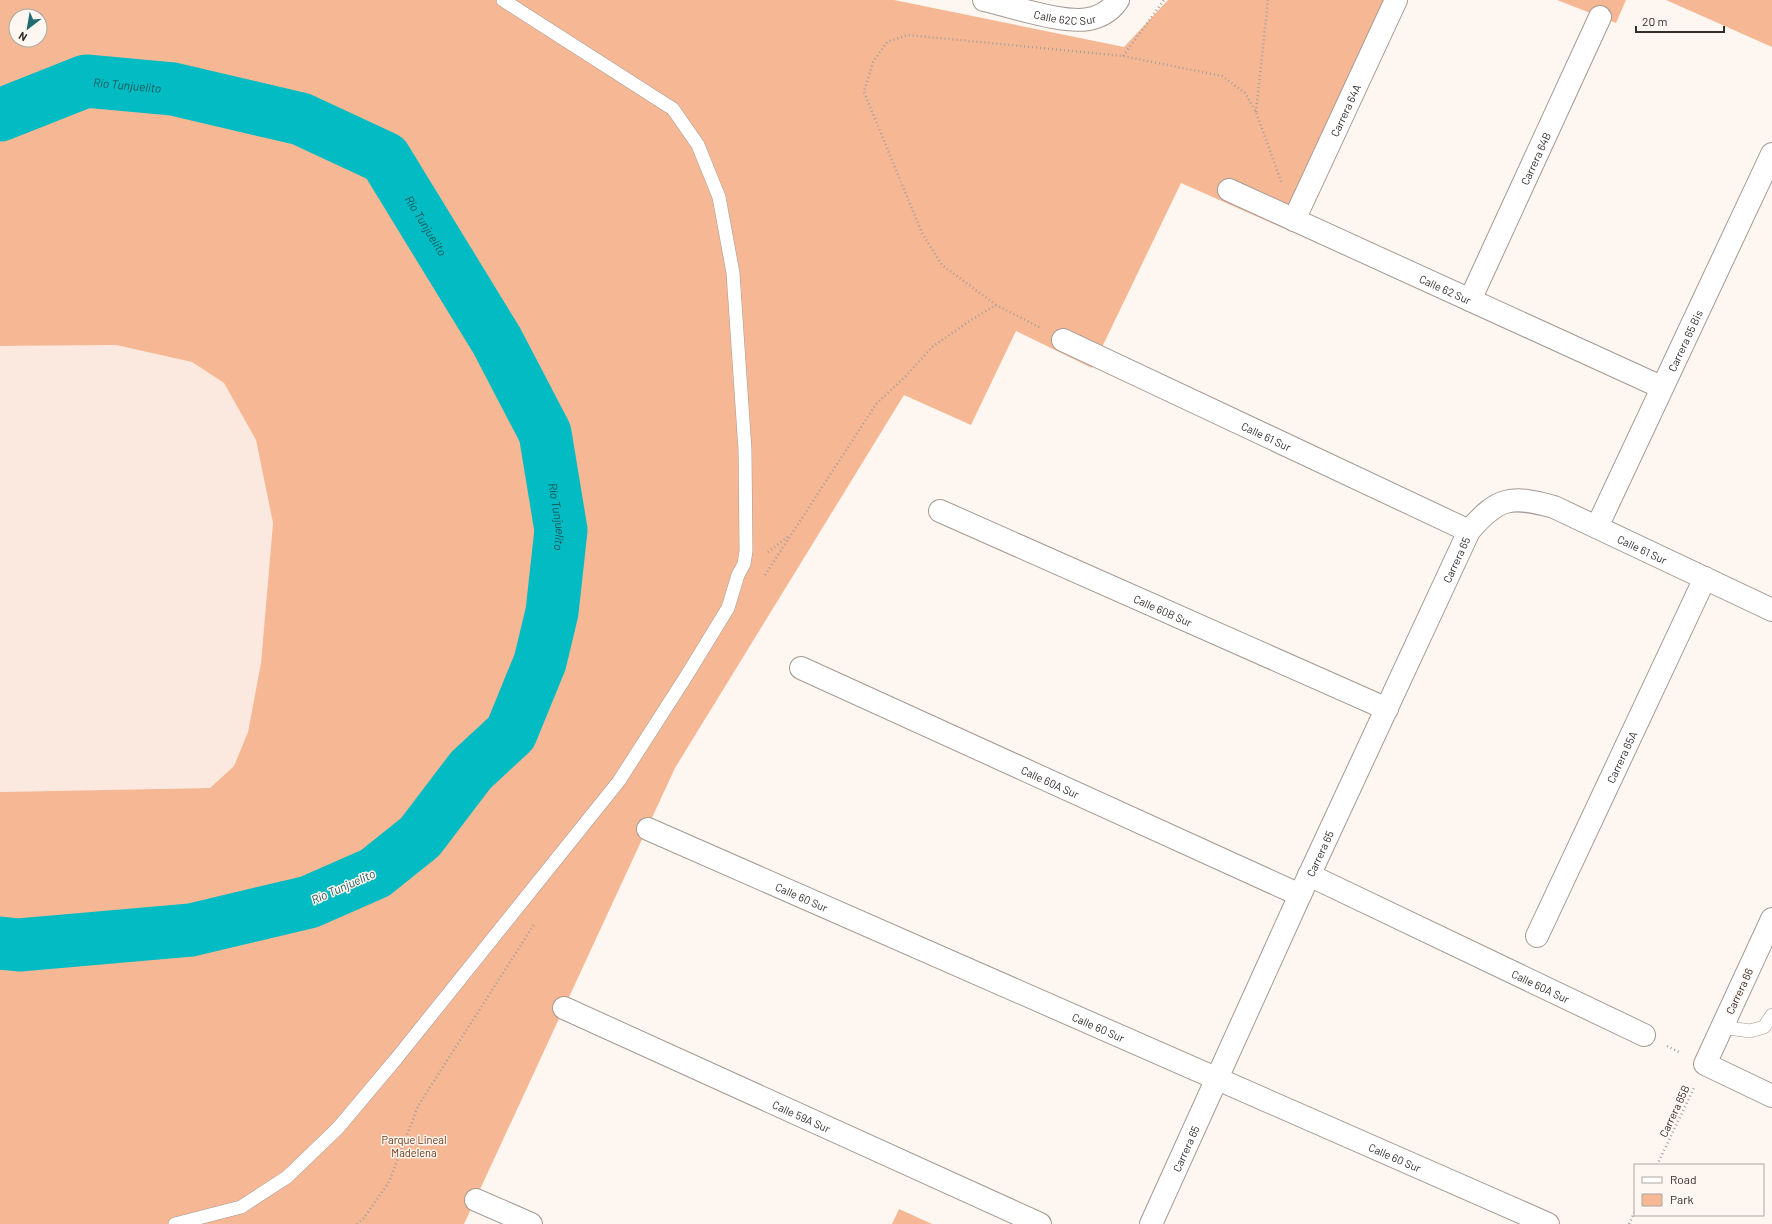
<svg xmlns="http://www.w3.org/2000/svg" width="1772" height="1224" font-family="Barlow,sans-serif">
<rect width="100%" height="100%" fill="#fef6f1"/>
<!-- built -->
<path fill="#fbe9df" d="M 116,345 L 192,362 L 224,383 L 256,440 L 273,523 L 261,663 L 248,732 L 234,766 L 210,788 L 0,792 L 0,346 Z"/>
<!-- green -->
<path fill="#f6b894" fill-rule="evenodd" d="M 0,0 L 894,0 L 1124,47 L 1168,0 L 1387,0 L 1283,228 L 1181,183 L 1092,368 L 1016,331 L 971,425 L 904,395 L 675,768 L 464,1224 L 0,1224 L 0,792 L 210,788 L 234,766 L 248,732 L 261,663 L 273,523 L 256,440 L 224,383 L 192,362 L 116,345 L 0,346 ZM 16,16 L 40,16 L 40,40 L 16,40 Z
M 1557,0 L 1626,0 L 1616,23 Z
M 1666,0 L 1772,0 L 1772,47 Z
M 899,1209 L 932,1224 L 892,1224 Z"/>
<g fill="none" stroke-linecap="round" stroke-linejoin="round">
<!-- river -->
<path stroke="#03bbc2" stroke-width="53" id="s1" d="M 0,115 L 86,81 L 173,89 L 301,119 L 385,158 L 497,341 L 545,433 L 561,530 L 552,612 L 540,662 L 511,733 L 471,770 L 420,837 L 375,873 L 309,902 L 191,930 L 19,945 L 0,943"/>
<!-- service casing -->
<g stroke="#a49a94" stroke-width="14">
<path id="service" d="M 1722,1027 L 1750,1031 L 1764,1027 L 1772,1015
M 175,1224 L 241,1207 L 287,1177 L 338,1128 L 396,1059 L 619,781 L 687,675 L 728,608 L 738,575 L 744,564 L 746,551 L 745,450 L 733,273 L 719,197 L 698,145 L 673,109 L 503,0"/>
</g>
<!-- minor casing -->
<g stroke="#a49a94" stroke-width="24">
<g id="minor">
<path id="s2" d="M 984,0 C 1011,6 1068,26 1093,18 C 1104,15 1112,9 1118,0"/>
<path id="s3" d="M 1229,190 L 1661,387"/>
<path id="s4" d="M 1294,220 L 1396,0"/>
<path id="s5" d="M 1470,300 L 1600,17"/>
<path id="s6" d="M 1063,340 L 1469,531"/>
<path id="s7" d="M 940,511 L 1387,709"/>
<path id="s8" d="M 1597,527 L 1772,154"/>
<path id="s9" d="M 801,668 L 1300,895"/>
<path id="s10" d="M 648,829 L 1548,1224"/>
<path id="s11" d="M 1309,875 L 1644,1035"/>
<path d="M 1772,919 L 1705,1064 L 1772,1096"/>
<path id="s12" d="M 1537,936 L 1705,578"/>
<path id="s13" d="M 564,1008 L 1040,1224"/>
<path d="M 476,1200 L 531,1224"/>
<path id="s14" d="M 1151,1224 L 1300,895 L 1469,531 C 1498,497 1511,495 1554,507 L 1772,610"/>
</g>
</g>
<!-- path -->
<path stroke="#a59f9b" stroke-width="2.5" stroke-dasharray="1 3" stroke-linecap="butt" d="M 1123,56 L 1164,0
M 1256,112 L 1268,0
M 996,305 L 942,265 L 922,233 L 864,92 L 873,62 L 887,42 L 908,35 L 1123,56 L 1222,76 L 1245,93 L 1256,112 L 1282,184
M 768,552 L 790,535
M 765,575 L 876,404 L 906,376 L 932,347 L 968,322 L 996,305 L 1041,328
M 1667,1046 L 1681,1053
M 1657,1165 L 1694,1088
M 357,1224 L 364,1218 L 389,1182 L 418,1106 L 535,923
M 1629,1224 L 1635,1211"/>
<!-- service -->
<use href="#service" stroke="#fff" stroke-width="13"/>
<!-- minor -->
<use href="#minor" stroke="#fff" stroke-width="22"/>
</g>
<g text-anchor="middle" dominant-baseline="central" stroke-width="3" stroke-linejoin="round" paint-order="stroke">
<!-- street labels -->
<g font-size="11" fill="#312d2b" stroke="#fef6f1">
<text stroke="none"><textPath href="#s2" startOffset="83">Calle 62C Sur</textPath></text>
<text stroke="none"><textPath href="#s4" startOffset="121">Carrera 64A</textPath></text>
<text stroke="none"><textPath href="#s5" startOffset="156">Carrera 64B</textPath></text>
<text stroke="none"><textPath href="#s3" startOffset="238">Calle 62 Sur</textPath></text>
<text stroke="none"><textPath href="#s8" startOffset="206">Carrera 65 Bis</textPath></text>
<text stroke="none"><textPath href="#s6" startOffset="225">Calle 61 Sur</textPath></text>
<text stroke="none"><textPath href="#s14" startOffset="957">Calle 61 Sur</textPath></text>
<text stroke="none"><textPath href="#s14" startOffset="731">Carrera 65</textPath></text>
<text stroke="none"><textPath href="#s7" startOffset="244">Calle 60B Sur</textPath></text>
<text stroke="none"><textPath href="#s12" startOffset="198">Carrera 65A</textPath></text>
<text stroke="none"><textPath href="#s9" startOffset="274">Calle 60A Sur</textPath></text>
<text stroke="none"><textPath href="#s14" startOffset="407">Carrera 65</textPath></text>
<text stroke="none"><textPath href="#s10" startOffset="168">Calle 60 Sur</textPath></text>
<text stroke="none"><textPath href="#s11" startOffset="257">Calle 60A Sur</textPath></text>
<text transform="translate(1739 991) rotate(-65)">Carrera 66</text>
<text stroke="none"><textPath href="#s10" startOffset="492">Calle 60 Sur</textPath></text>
<text transform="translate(1674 1111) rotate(-65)">Carrera 65B</text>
<text stroke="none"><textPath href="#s13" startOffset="261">Calle 59A Sur</textPath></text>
<text stroke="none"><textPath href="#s14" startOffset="83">Carrera 65</textPath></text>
<text stroke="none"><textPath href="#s10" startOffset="816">Calle 60 Sur</textPath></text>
</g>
<!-- park labels -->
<g font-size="11" fill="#69330c" stroke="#fef6f1">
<text x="414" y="1139">Parque Lineal<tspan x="414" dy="13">Madelena</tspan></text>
</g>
<!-- water labels -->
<g font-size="12" font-style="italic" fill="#185558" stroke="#fef6f1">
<text stroke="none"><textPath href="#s1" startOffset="134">Río Tunjuelito</textPath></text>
<text stroke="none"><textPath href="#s1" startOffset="483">Río Tunjuelito</textPath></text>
<text stroke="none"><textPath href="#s1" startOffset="807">Río Tunjuelito</textPath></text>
<text transform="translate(343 886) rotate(-24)">Río Tunjuelito</text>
</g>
</g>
<!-- legend -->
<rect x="1634" y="1164" width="130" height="52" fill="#fef6f1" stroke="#aca6a2"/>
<rect x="1642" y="1177" width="20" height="6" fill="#ffffff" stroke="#aca6a2"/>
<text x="1670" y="1184" font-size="12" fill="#312d2b">Road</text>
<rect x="1642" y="1194" width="20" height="12" fill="#f6b894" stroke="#aca6a2"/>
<text x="1670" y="1204" font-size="12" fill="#312d2b">Park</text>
<!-- north arrow -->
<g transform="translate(28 28) rotate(211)"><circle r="19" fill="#fef6f1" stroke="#aca6a2"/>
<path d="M0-3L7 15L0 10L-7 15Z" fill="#206c70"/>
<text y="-6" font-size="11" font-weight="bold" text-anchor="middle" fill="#312d2b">N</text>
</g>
<!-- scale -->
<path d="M1636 26v6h88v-6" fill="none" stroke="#312d2b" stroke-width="2"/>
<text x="1642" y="26" font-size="12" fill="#312d2b" stroke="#fef6f1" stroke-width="3" paint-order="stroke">20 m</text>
</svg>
